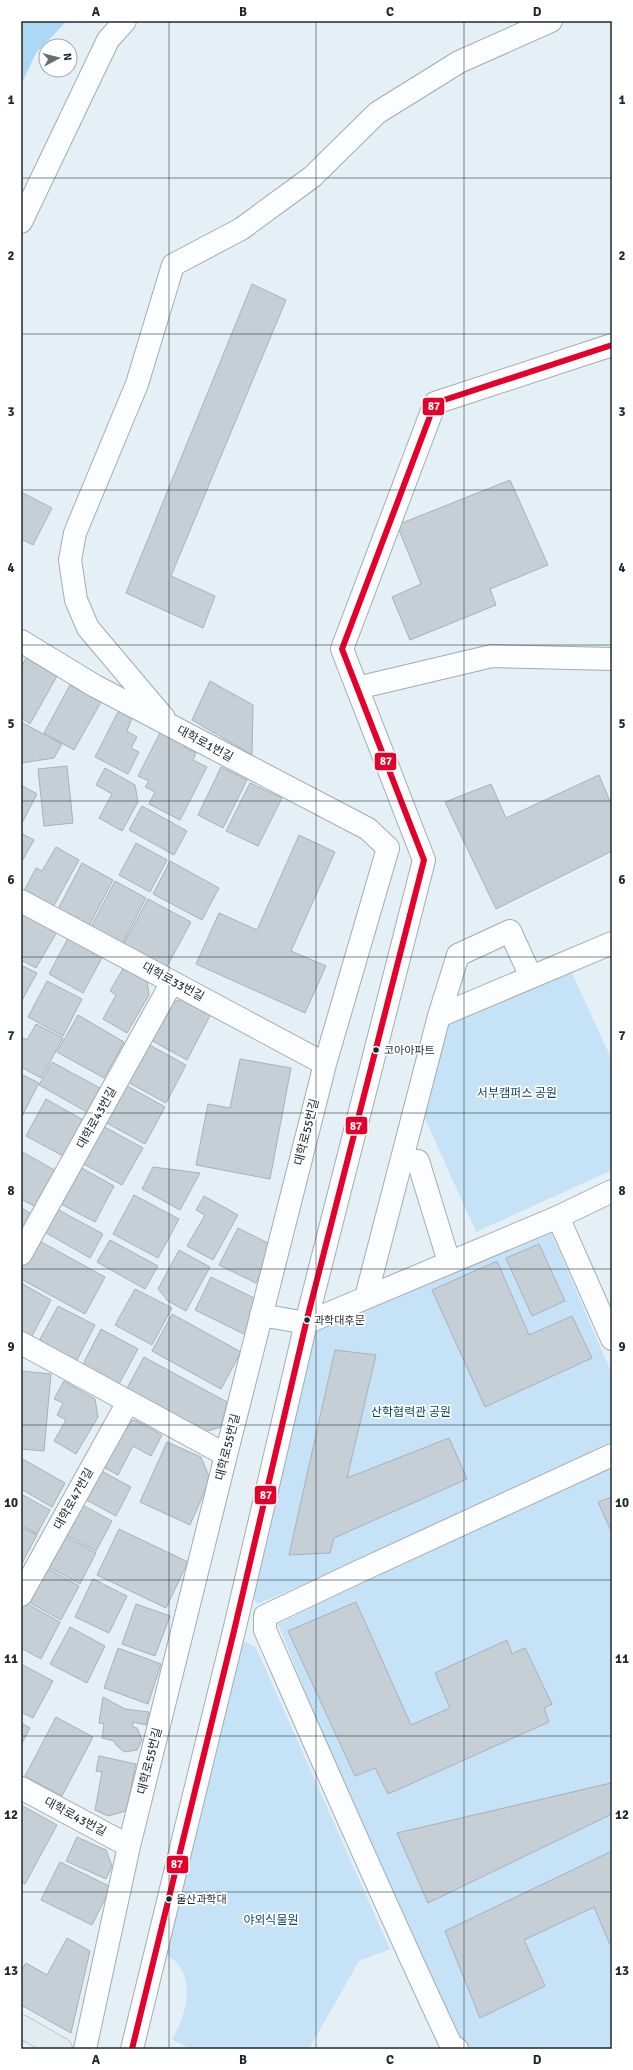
<svg xmlns="http://www.w3.org/2000/svg" width="633" height="2070" font-family="Signika,'Noto Sans KR',sans-serif">
<rect width="100%" height="100%" fill="#e5eff6"/>
<!-- green -->
<path fill="#c6e2f6" d="M 567,962 L 612,1060 L 612,1170 L 476,1232 L 418,1103 L 439,1016 Z
M 550,1230 L 612,1374 L 612,1441 L 351,1565 L 257,1604 L 253,1597 L 313,1333 Z
M 612,1466 L 612,2049 L 473,2049 L 457,2039 L 364,1839 L 278,1624 L 414,1558 Z
M 246,1642 L 255,1647 L 259,1654 L 390,1949 L 359,1961 L 309,2049 L 190,2049 L 172,2039 C 184,2019 194,1989 180,1967 C 176,1961 169,1956 164,1951 L 237,1646 Z"/>
<!-- forest -->
<path fill="#acd8f6" d="M 21,21 L 67,21 L 36,53 L 21,85 Z"/>
<!-- building -->
<path fill="#c6cfd6" stroke="#a8b1b8" d="M 252,284 L 286,300 L 171,576 L 215,596 L 203,628 L 126,593 Z
M 510,480 L 548,565 L 490,589 L 496,605 L 410,640 L 392,597 L 421,584 L 397,525 Z
M 21,492 L 52,508 L 33,545 L 21,539 Z
M 26,658 L 57,676 L 30,724 L 21,718 L 21,667 Z
M 210,681 L 253,705 L 252,755 L 192,720 Z
M 70,685 L 101,702 L 74,750 L 44,733 Z
M 121,711 L 133,715 L 127,731 L 137,737 L 131,748 L 139,752 L 128,774 L 95,757 L 118,712 Z
M 21,722 L 62,744 L 54,758 L 21,763 Z
M 161,731 L 186,744 L 184,747 L 196,753 L 193,760 L 207,767 L 180,820 L 149,804 L 155,792 L 145,787 L 149,781 L 138,776 Z
M 67,766 L 73,823 L 44,826 L 38,769 Z
M 221,767 L 247,780 L 223,828 L 198,815 Z
M 105,768 L 135,785 L 138,802 L 122,831 L 99,818 L 112,794 L 96,785 Z
M 599,775 L 612,806 L 612,851 L 496,909 L 445,802 L 491,784 L 506,818 Z
M 250,783 L 282,798 L 258,846 L 226,831 Z
M 21,785 L 37,794 L 22,823 L 21,822 Z
M 142,806 L 187,831 L 174,855 L 129,830 Z
M 21,833 L 34,840 L 21,863 Z
M 299,835 L 335,852 L 291,951 L 326,966 L 305,1013 L 196,964 L 219,913 L 257,930 Z
M 136,843 L 167,860 L 150,892 L 119,875 Z
M 56,847 L 79,860 L 52,909 L 23,893 L 36,868 L 42,871 Z
M 170,861 L 219,888 L 202,920 L 153,894 Z
M 82,863 L 113,880 L 88,928 L 57,911 Z
M 115,881 L 146,898 L 121,946 L 90,929 Z
M 148,899 L 191,922 L 165,970 L 122,947 Z
M 27,913 L 58,930 L 36,968 L 21,960 L 21,914 Z
M 68,938 L 103,956 L 83,993 L 49,974 Z
M 21,965 L 37,973 L 21,1002 Z
M 124,967 L 147,980 L 149,995 L 127,1033 L 103,1019 L 116,995 L 110,991 Z
M 47,981 L 82,999 L 63,1036 L 28,1017 Z
M 186,998 L 212,1012 L 187,1060 L 149,1039 L 167,1004 Z
M 78,1015 L 124,1042 L 104,1078 L 57,1052 Z
M 36,1024 L 63,1038 L 41,1078 L 21,1067 L 21,1037 L 27,1040 Z
M 144,1042 L 186,1065 L 166,1103 L 124,1080 Z
M 240,1059 L 291,1068 L 270,1179 L 196,1165 L 208,1104 L 230,1108 Z
M 52,1062 L 100,1088 L 87,1112 L 39,1085 Z
M 21,1074 L 39,1083 L 21,1118 Z
M 124,1084 L 165,1107 L 145,1144 L 103,1121 Z
M 46,1099 L 83,1120 L 63,1156 L 26,1136 Z
M 101,1125 L 143,1148 L 122,1185 L 80,1162 Z
M 21,1151 L 56,1171 L 36,1207 L 21,1199 Z
M 78,1166 L 114,1186 L 95,1222 L 59,1203 Z
M 153,1167 L 200,1173 L 180,1210 L 142,1189 Z
M 134,1195 L 179,1219 L 158,1258 L 113,1234 Z
M 204,1196 L 238,1215 L 213,1260 L 187,1246 L 205,1215 L 196,1210 Z
M 21,1208 L 32,1214 L 21,1235 Z
M 55,1208 L 103,1234 L 90,1258 L 43,1231 Z
M 238,1228 L 274,1246 L 256,1283 L 219,1265 Z
M 36,1239 L 105,1277 L 85,1314 L 21,1279 L 21,1267 Z
M 110,1240 L 158,1266 L 145,1289 L 97,1262 Z
M 539,1244 L 565,1301 L 532,1316 L 506,1258 Z
M 179,1250 L 210,1267 L 186,1311 L 168,1301 L 158,1289 Z
M 497,1261 L 529,1335 L 572,1316 L 592,1358 L 485,1407 L 432,1290 Z
M 211,1277 L 254,1298 L 248,1336 L 195,1310 Z
M 21,1283 L 51,1300 L 31,1338 L 21,1333 Z
M 135,1289 L 172,1308 L 152,1345 L 115,1325 Z
M 58,1306 L 95,1325 L 76,1362 L 38,1343 Z
M 172,1314 L 241,1352 L 221,1389 L 152,1351 Z
M 101,1329 L 138,1349 L 118,1386 L 82,1366 Z
M 335,1350 L 376,1355 L 347,1478 L 449,1438 L 467,1479 L 334,1538 L 330,1553 L 289,1555 Z
M 144,1357 L 227,1402 L 221,1427 L 204,1432 L 126,1390 Z
M 21,1371 L 51,1374 L 44,1451 L 21,1449 Z
M 64,1381 L 95,1399 L 98,1417 L 76,1454 L 54,1441 L 66,1420 L 57,1415 L 63,1403 L 54,1399 Z
M 135,1420 L 162,1435 L 151,1456 L 133,1446 L 118,1475 L 98,1464 L 119,1425 Z
M 167,1442 L 201,1457 L 210,1479 L 190,1525 L 140,1502 Z
M 21,1458 L 65,1483 L 52,1507 L 21,1489 Z
M 96,1468 L 131,1487 L 116,1516 L 81,1497 Z
M 21,1494 L 50,1510 L 37,1534 L 21,1525 Z
M 612,1497 L 612,1533 L 598,1502 Z
M 77,1502 L 112,1521 L 96,1551 L 61,1532 Z
M 21,1527 L 37,1535 L 21,1565 Z
M 119,1529 L 188,1562 L 166,1608 L 97,1575 Z
M 61,1534 L 96,1553 L 80,1584 L 45,1565 Z
M 43,1566 L 79,1586 L 61,1620 L 25,1600 Z
M 93,1579 L 127,1596 L 109,1633 L 75,1617 Z
M 24,1602 L 60,1622 L 41,1659 L 21,1648 L 21,1607 Z
M 356,1602 L 411,1725 L 450,1708 L 435,1673 L 507,1640 L 512,1654 L 525,1648 L 552,1704 L 544,1708 L 549,1722 L 388,1794 L 375,1768 L 355,1776 L 288,1631 Z
M 136,1604 L 170,1616 L 155,1656 L 122,1644 Z
M 70,1627 L 105,1646 L 87,1683 L 50,1664 Z
M 118,1648 L 161,1664 L 148,1704 L 104,1688 Z
M 21,1664 L 53,1681 L 33,1718 L 21,1712 Z
M 103,1697 L 125,1709 L 149,1712 L 146,1725 L 133,1722 L 133,1727 L 137,1728 L 142,1740 L 137,1750 L 124,1752 L 116,1745 L 114,1741 L 102,1738 L 104,1724 L 99,1723 Z
M 56,1717 L 93,1737 L 62,1796 L 25,1776 Z
M 21,1723 L 30,1728 L 21,1745 Z
M 99,1756 L 136,1764 L 126,1811 L 108,1816 L 95,1810 L 102,1772 L 96,1771 Z
M 611,1783 L 612,1814 L 428,1903 L 397,1833 Z
M 21,1805 L 57,1825 L 25,1884 L 21,1882 Z
M 77,1837 L 106,1850 L 112,1866 L 106,1879 L 66,1861 Z
M 612,1851 L 612,1949 L 594,1907 L 524,1940 L 545,1986 L 480,2018 L 445,1931 Z
M 60,1862 L 111,1887 L 92,1925 L 41,1900 Z
M 67,1938 L 90,1951 L 71,2033 L 21,2005 L 21,1971 L 26,1963 L 47,1975 Z"/>
<g fill="none" stroke-linecap="round" stroke-linejoin="round">
<!-- street casing -->
<g stroke="#a2acb2" stroke-width="24">
<path id="street" d="M 21,222 L 108,40 L 125,21
M 21,641 L 95,686 L 368,829 L 388,848 L 325,1064 L 226,1455 L 129,1846 L 85,2049
M 357,688 L 492,656 L 612,659
M 164,718 L 88,628 L 76,600 L 70,560 L 75,533 L 137,384 L 173,265 L 241,229 L 312,177 L 377,113 L 459,62 L 551,21
M 21,901 L 325,1064
M 439,1016 L 612,943
M 402,1161 L 418,1161 L 449,1262
M 612,1191 L 558,1217 L 612,1339
M 21,1254 L 172,982
M 366,1297 L 439,1016 L 458,955 L 510,931 L 531,977
M 261,1315 L 306,1323 L 558,1217
M 21,1343 L 226,1455
M 21,1595 L 128,1402
M 21,1788 L 129,1846
M 132,2049 L 234,1631 L 306,1323 L 424,860 L 342,649 L 435,403 L 612,345
M 457,2049 L 451,2045 C 386,1907 326,1769 265,1630 L 265,1616 L 360,1571 L 612,1455"/>
</g>
<!-- primary casing -->
<g stroke="#c4cace" stroke-width="24">
<path id="primary" d="M 21,2026 L 61,2049"/>
</g>
<!-- street -->
<use href="#street" stroke="#fbfdfe" stroke-width="22"/>
<!-- primary -->
<use href="#primary" stroke="#e2ebf0" stroke-width="22"/>
<!-- bus-1 casing -->
<g stroke="#fff" stroke-width="9">
<path id="bus-1" d="M 132,2049 L 234,1631 L 306,1323 L 424,860 L 342,649 L 435,403 L 612,345"/>
</g>
<!-- bus-1 -->
<use href="#bus-1" stroke="#e4002b" stroke-width="6"/>
</g>
<!-- grid -->
<path fill="none" stroke="#1d282f" stroke-width="1" stroke-opacity="0.55" d="M 169,21 L 169,2049M 316,21 L 316,2049M 464,21 L 464,2049M 21,178 L 612,178M 21,334 L 612,334M 21,490 L 612,490M 21,645 L 612,645M 21,801 L 612,801M 21,957 L 612,957M 21,1113 L 612,1113M 21,1269 L 612,1269M 21,1425 L 612,1425M 21,1580 L 612,1580M 21,1736 L 612,1736M 21,1892 L 612,1892"/>
<!-- markers -->
<g fill="#1d282f" stroke="#fff" stroke-width="1.5">
<circle cx="376" cy="1050" r="3.5"/>
<circle cx="307" cy="1320" r="3.5"/>
<circle cx="169" cy="1899" r="3.5"/>
</g>
<g text-anchor="middle" dominant-baseline="central" stroke-width="3.5" stroke-linejoin="round" paint-order="stroke">
<!-- bus labels -->
<g font-size="11" fill="#1d282f" stroke="#fff" text-anchor="start">
<text x="384" y="1050">코아아파트</text>
<text x="314" y="1320">과학대후문</text>
<text x="176" y="1899">울산과학대</text>
</g>
<!-- street labels -->
<g font-size="12" fill="#1d282f" stroke="#fff">
<text transform="translate(205 744) rotate(28)">대학로1번길</text>
<text transform="translate(173 982) rotate(28)">대학로33번길</text>
<text transform="translate(97 1118) rotate(-61)">대학로43번길</text>
<text transform="translate(307 1132) rotate(-76)">대학로55번길</text>
<text transform="translate(228 1447) rotate(-76)">대학로55번길</text>
<text transform="translate(74 1499) rotate(-61)">대학로47번길</text>
<text transform="translate(150 1761) rotate(-76)">대학로55번길</text>
<text transform="translate(75 1817) rotate(28)">대학로43번길</text>
</g>
<!-- park labels -->
<g font-size="12" fill="#0a4565" stroke="#fff">
<text x="517" y="1093">서부캠퍼스 공원</text>
<text x="411" y="1412">산학협력관 공원</text>
<text x="271" y="1920">야외식물원</text>
</g>
</g>
<g stroke="#fff" stroke-width="1.5">
<rect x="422" y="397" width="23" height="19" rx="4" fill="#e4002b"/>
<rect x="374" y="752" width="23" height="19" rx="4" fill="#e4002b"/>
<rect x="345" y="1116" width="23" height="19" rx="4" fill="#e4002b"/>
<rect x="254" y="1485" width="23" height="20" rx="4" fill="#e4002b"/>
<rect x="166" y="1855" width="23" height="19" rx="4" fill="#e4002b"/>
</g>
<g font-size="11" text-anchor="middle" font-weight="bold" fill="#fff">
<text x="434" y="410">87</text>
<text x="386" y="765">87</text>
<text x="356" y="1130">87</text>
<text x="266" y="1499">87</text>
<text x="177" y="1868">87</text>
</g>
<!-- border -->
<rect width="633" height="2070" fill="none" stroke="#ffffff" stroke-width="44"/>
<!-- north arrow -->
<g transform="translate(58 58) rotate(83)"><circle r="19" fill="#ffffff" stroke="#a5a9ac"/>
<path d="M0-3L7 15L0 10L-7 15Z" fill="#636e75"/>
<text y="-6" font-size="11" font-weight="bold" text-anchor="middle" fill="#1d282f">N</text>
</g>
<rect x="22" y="22" width="589" height="2026" fill="none" stroke="#1d282f" stroke-width="1.5"/>
<g font-size="13" text-anchor="middle" font-weight="bold" fill="#1d282f">
<text x="96" y="16">A</text>
<text x="243" y="16">B</text>
<text x="390" y="16">C</text>
<text x="537" y="16">D</text>
<text x="11" y="104">1</text>
<text x="622" y="104">1</text>
<text x="11" y="260">2</text>
<text x="622" y="260">2</text>
<text x="11" y="416">3</text>
<text x="622" y="416">3</text>
<text x="11" y="572">4</text>
<text x="622" y="572">4</text>
<text x="11" y="728">5</text>
<text x="622" y="728">5</text>
<text x="11" y="884">6</text>
<text x="622" y="884">6</text>
<text x="11" y="1040">7</text>
<text x="622" y="1040">7</text>
<text x="11" y="1195">8</text>
<text x="622" y="1195">8</text>
<text x="11" y="1351">9</text>
<text x="622" y="1351">9</text>
<text x="11" y="1507">10</text>
<text x="622" y="1507">10</text>
<text x="11" y="1663">11</text>
<text x="622" y="1663">11</text>
<text x="11" y="1819">12</text>
<text x="622" y="1819">12</text>
<text x="11" y="1975">13</text>
<text x="622" y="1975">13</text>
<text x="96" y="2064">A</text>
<text x="243" y="2064">B</text>
<text x="390" y="2064">C</text>
<text x="537" y="2064">D</text>
</g>
</svg>
